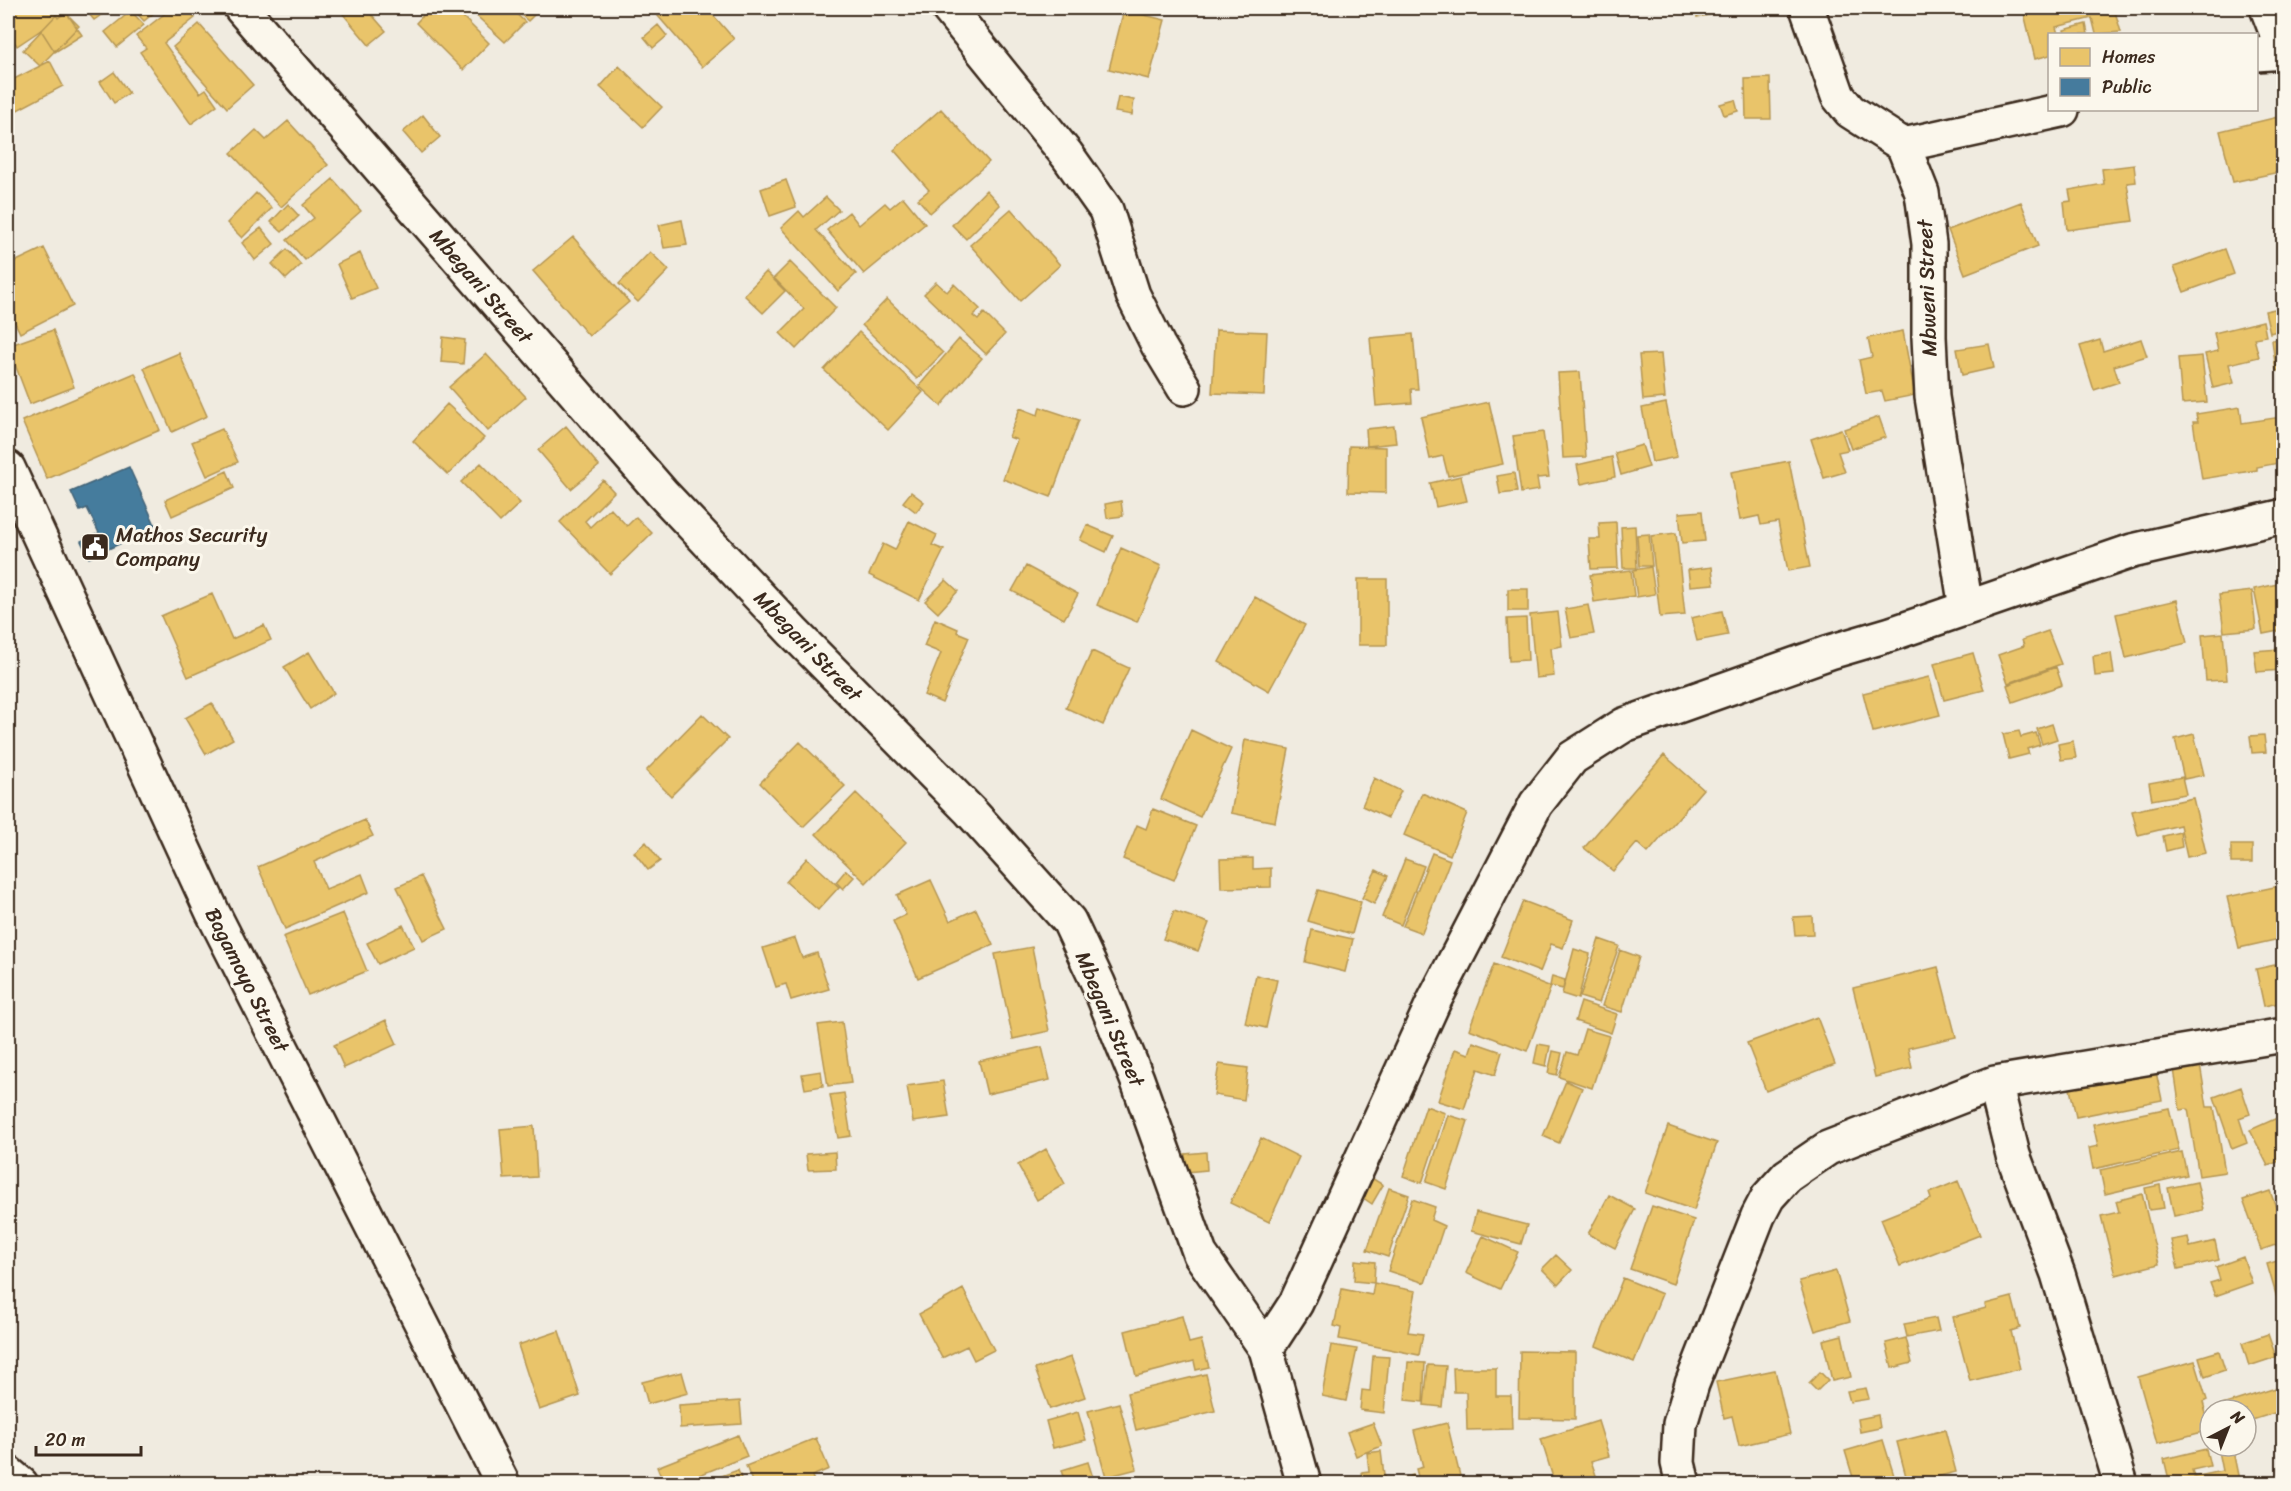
<svg xmlns="http://www.w3.org/2000/svg" width="2291" height="1491" font-family="Sriracha,sans-serif">
<rect width="100%" height="100%" fill="#f0ebe0"/>
<filter id="ink" filterUnits="userSpaceOnUse"><feTurbulence type="fractalNoise" baseFrequency=".0167" numOctaves="2"/><feDisplacementMap in="SourceGraphic" scale="12" xChannelSelector="R" yChannelSelector="G"/><feConvolveMatrix kernelMatrix="1 2 1 2 8 2 1 2 1" color-interpolation-filters="sRGB"/></filter>
<g filter="url(#ink)">
<!-- homes -->
<path fill="#e9c46a" stroke="#b59653" stroke-width="1.5" d="M 13,8 L 52,8 L 58,18 L 66,12 L 82,35 L 55,52 L 41,30 L 17,46 L 8,32 L 8,11 Z
M 84,8 L 111,8 L 94,20 Z
M 132,8 L 160,8 L 144,21 Z
M 172,8 L 186,8 L 195,18 L 164,43 L 200,93 L 206,89 L 217,105 L 191,124 L 140,52 L 146,48 L 136,36 Z
M 338,8 L 366,8 L 386,31 L 369,45 Z
M 430,8 L 454,8 L 489,43 L 463,70 L 416,23 Z
M 468,8 L 510,8 L 525,22 L 505,42 Z
M 524,8 L 541,8 L 528,21 L 519,13 Z
M 668,8 L 707,8 L 734,39 L 702,67 L 658,16 Z
M 1696,8 L 1730,8 L 1731,11 L 1697,17 Z
M 2028,8 L 2114,8 L 2121,32 L 2096,34 L 2092,18 L 2056,27 L 2058,34 L 2050,34 L 2050,55 L 2035,59 L 2023,9 Z
M 62,9 L 79,26 L 40,66 L 23,50 Z
M 1124,10 L 1165,20 L 1149,79 L 1109,69 Z
M 131,11 L 144,25 L 117,47 L 105,32 Z
M 199,24 L 253,85 L 227,108 L 173,47 Z
M 2086,24 L 2088,34 L 2065,34 L 2064,30 Z
M 658,25 L 667,36 L 653,48 L 644,37 Z
M 50,61 L 63,86 L 8,115 L 8,82 Z
M 619,66 L 662,107 L 643,127 L 600,87 Z
M 114,72 L 129,93 L 114,103 L 100,82 Z
M 1770,78 L 1771,119 L 1746,119 L 1745,79 Z
M 1118,97 L 1134,100 L 1132,115 L 1115,112 Z
M 1735,100 L 1738,111 L 1724,115 L 1720,104 Z
M 941,109 L 989,162 L 930,213 L 918,199 L 929,190 L 894,150 Z
M 423,115 L 440,137 L 421,153 L 403,132 Z
M 2282,116 L 2284,171 L 2233,182 L 2220,131 Z
M 288,121 L 328,165 L 281,207 L 231,153 L 256,130 L 266,140 Z
M 2134,165 L 2136,182 L 2127,183 L 2133,221 L 2067,230 L 2064,202 L 2071,201 L 2069,190 L 2104,184 L 2102,169 Z
M 333,179 L 361,211 L 305,260 L 287,240 L 314,218 L 303,205 Z
M 786,180 L 796,207 L 770,216 L 761,189 Z
M 986,190 L 1000,205 L 966,239 L 952,225 Z
M 256,193 L 272,208 L 242,238 L 227,223 Z
M 826,197 L 839,210 L 816,230 L 856,274 L 838,291 L 781,228 L 799,211 L 804,217 Z
M 903,197 L 925,224 L 864,274 L 827,230 L 849,212 L 859,225 L 885,203 L 890,208 Z
M 2021,202 L 2038,246 L 1965,274 L 1948,230 Z
M 288,204 L 299,216 L 282,232 L 271,222 Z
M 1011,209 L 1060,265 L 1020,301 L 970,245 Z
M 682,220 L 687,245 L 664,248 L 659,225 Z
M 261,228 L 274,244 L 255,260 L 242,243 Z
M 573,237 L 629,302 L 589,336 L 533,271 Z
M 44,248 L 73,306 L 20,333 L 8,308 L 8,265 Z
M 287,249 L 301,265 L 286,279 L 272,264 Z
M 2225,249 L 2234,274 L 2184,292 L 2174,267 Z
M 650,252 L 669,270 L 638,302 L 619,284 Z
M 360,253 L 376,288 L 352,298 L 337,264 Z
M 790,262 L 836,308 L 796,349 L 780,333 L 804,309 L 774,278 Z
M 766,272 L 785,291 L 763,313 L 744,295 Z
M 936,282 L 947,292 L 954,284 L 980,309 L 973,316 L 978,320 L 984,313 L 1005,334 L 986,354 L 924,294 Z
M 887,299 L 943,353 L 917,379 L 862,325 Z
M 2284,307 L 2284,329 L 2270,333 L 2265,311 Z
M 2263,321 L 2266,336 L 2254,338 L 2259,357 L 2229,364 L 2234,383 L 2213,388 L 2205,354 L 2218,351 L 2214,333 Z
M 53,330 L 74,387 L 30,404 L 8,346 Z
M 1216,330 L 1267,332 L 1264,395 L 1212,393 Z
M 1903,331 L 1915,395 L 1885,401 L 1882,391 L 1866,394 L 1859,360 L 1872,357 L 1868,338 Z
M 859,332 L 923,392 L 888,430 L 824,370 Z
M 1413,334 L 1418,389 L 1411,389 L 1412,403 L 1376,406 L 1370,338 Z
M 443,337 L 465,340 L 463,364 L 441,362 Z
M 2284,338 L 2284,370 L 2276,371 L 2272,340 Z
M 959,339 L 982,358 L 941,406 L 919,386 Z
M 2141,339 L 2147,356 L 2114,366 L 2119,382 L 2094,390 L 2080,346 L 2100,340 L 2103,351 Z
M 1989,344 L 1994,368 L 1962,375 L 1957,349 Z
M 179,353 L 207,416 L 172,432 L 144,368 Z
M 486,354 L 526,397 L 488,431 L 449,387 Z
M 1661,354 L 1665,398 L 1643,400 L 1639,355 Z
M 2202,356 L 2207,402 L 2182,404 L 2178,358 Z
M 1580,372 L 1586,457 L 1563,458 L 1558,373 Z
M 135,373 L 160,430 L 47,479 L 22,421 Z
M 1489,402 L 1503,464 L 1448,476 L 1443,456 L 1430,459 L 1421,417 Z
M 1666,403 L 1677,457 L 1652,462 L 1642,408 Z
M 447,404 L 484,438 L 448,475 L 413,441 Z
M 1040,407 L 1079,420 L 1051,497 L 1003,479 L 1017,440 L 1009,437 L 1020,408 L 1038,415 Z
M 2240,407 L 2242,423 L 2281,417 L 2284,462 L 2257,467 L 2257,470 L 2202,479 L 2193,422 L 2198,422 L 2196,414 Z
M 1879,417 L 1886,437 L 1851,449 L 1844,429 Z
M 566,426 L 599,466 L 571,489 L 538,450 Z
M 1394,426 L 1396,443 L 1367,446 L 1366,429 Z
M 222,429 L 238,462 L 207,476 L 192,442 Z
M 1841,429 L 1848,450 L 1838,452 L 1845,472 L 1824,478 L 1811,439 Z
M 1543,432 L 1549,477 L 1537,478 L 1539,490 L 1521,493 L 1513,436 Z
M 1642,445 L 1649,467 L 1621,475 L 1615,453 Z
M 1349,446 L 1386,447 L 1386,493 L 1348,492 Z
M 1612,457 L 1615,477 L 1581,484 L 1577,465 Z
M 1789,461 L 1810,567 L 1788,571 L 1778,522 L 1761,525 L 1759,516 L 1740,520 L 1731,472 Z
M 481,463 L 520,503 L 500,522 L 461,482 Z
M 227,471 L 234,488 L 172,516 L 165,500 Z
M 1514,473 L 1517,492 L 1500,494 L 1497,476 Z
M 1461,476 L 1467,501 L 1436,507 L 1430,483 Z
M 603,480 L 614,492 L 585,521 L 590,527 L 610,508 L 627,526 L 636,517 L 652,533 L 610,574 L 560,522 Z
M 911,492 L 924,502 L 916,512 L 903,502 Z
M 1121,501 L 1123,516 L 1107,518 L 1105,504 Z
M 1702,511 L 1705,541 L 1682,543 L 1679,513 Z
M 909,521 L 937,535 L 932,545 L 944,550 L 919,600 L 869,575 L 883,544 L 895,550 Z
M 1616,522 L 1618,568 L 1591,569 L 1589,539 L 1600,539 L 1599,523 Z
M 1087,525 L 1113,536 L 1106,552 L 1080,540 Z
M 1635,526 L 1637,568 L 1623,568 L 1621,527 Z
M 1676,533 L 1685,615 L 1660,617 L 1651,536 Z
M 1649,534 L 1652,566 L 1639,566 L 1637,535 Z
M 1121,548 L 1161,566 L 1137,622 L 1097,605 Z
M 1026,566 L 1078,594 L 1064,619 L 1012,591 Z
M 1651,567 L 1655,594 L 1637,597 L 1633,570 Z
M 1712,567 L 1714,584 L 1690,586 L 1688,570 Z
M 1631,570 L 1634,596 L 1594,602 L 1590,575 Z
M 1358,579 L 1387,579 L 1387,645 L 1358,645 Z
M 946,580 L 958,591 L 938,613 L 925,601 Z
M 2278,584 L 2284,610 L 2284,630 L 2263,634 L 2254,589 Z
M 1508,589 L 1528,589 L 1528,611 L 1508,611 Z
M 2252,591 L 2256,629 L 2224,632 L 2219,595 Z
M 212,594 L 232,639 L 264,625 L 271,640 L 188,677 L 161,616 Z
M 1255,597 L 1305,625 L 1269,691 L 1219,662 Z
M 2177,600 L 2187,643 L 2126,658 L 2116,614 Z
M 1588,605 L 1594,634 L 1571,638 L 1565,609 Z
M 1722,611 L 1728,635 L 1697,641 L 1691,618 Z
M 1558,612 L 1562,646 L 1551,648 L 1554,676 L 1536,678 L 1530,615 Z
M 1526,618 L 1528,660 L 1509,661 L 1507,619 Z
M 935,619 L 958,629 L 957,632 L 969,637 L 942,703 L 924,695 L 941,653 L 924,646 Z
M 2048,631 L 2061,664 L 2008,683 L 1998,655 L 2024,646 L 2022,640 Z
M 2223,633 L 2227,680 L 2206,681 L 2202,635 Z
M 2279,649 L 2281,670 L 2257,672 L 2254,651 Z
M 1092,651 L 1129,668 L 1103,725 L 1066,708 Z
M 309,652 L 334,693 L 310,709 L 284,667 Z
M 1973,653 L 1984,690 L 1944,700 L 1934,664 Z
M 2111,653 L 2114,674 L 2095,676 L 2093,656 Z
M 2056,667 L 2062,685 L 2013,702 L 2007,685 Z
M 1929,677 L 1940,715 L 1873,732 L 1863,693 Z
M 212,703 L 233,739 L 206,754 L 185,718 Z
M 702,714 L 728,739 L 671,796 L 646,771 Z
M 2052,724 L 2057,739 L 2042,744 L 2037,729 Z
M 1191,730 L 1231,749 L 1200,817 L 1161,799 Z
M 2019,731 L 2021,737 L 2036,733 L 2040,745 L 2027,749 L 2029,754 L 2009,759 L 2003,734 Z
M 2194,734 L 2204,775 L 2184,779 L 2175,739 Z
M 2264,735 L 2266,752 L 2252,753 L 2250,736 Z
M 1245,740 L 1289,749 L 1275,822 L 1231,813 Z
M 2073,741 L 2076,758 L 2061,760 L 2058,744 Z
M 800,742 L 845,786 L 803,827 L 760,783 Z
M 1664,755 L 1703,789 L 1648,853 L 1637,843 L 1613,871 L 1584,848 Z
M 2182,777 L 2186,794 L 2152,800 L 2149,783 Z
M 1374,778 L 1401,791 L 1388,818 L 1362,806 Z
M 856,793 L 906,842 L 866,883 L 816,834 Z
M 1422,793 L 1467,813 L 1450,855 L 1404,835 Z
M 2193,798 L 2206,853 L 2187,857 L 2180,825 L 2138,835 L 2132,811 Z
M 1153,809 L 1196,826 L 1174,880 L 1123,859 L 1137,825 L 1146,829 Z
M 365,820 L 373,836 L 314,862 L 326,889 L 362,874 L 369,892 L 285,929 L 258,867 Z
M 2180,832 L 2182,847 L 2166,851 L 2163,836 Z
M 646,842 L 660,861 L 648,870 L 634,852 Z
M 2231,845 L 2252,845 L 2252,863 L 2231,863 Z
M 1432,853 L 1450,860 L 1422,933 L 1403,926 Z
M 807,858 L 839,887 L 818,910 L 786,882 Z
M 1253,858 L 1253,869 L 1271,868 L 1271,887 L 1221,888 L 1220,859 Z
M 1405,859 L 1424,866 L 1401,925 L 1382,917 Z
M 846,870 L 854,877 L 843,889 L 836,882 Z
M 1376,870 L 1388,876 L 1374,904 L 1362,898 Z
M 421,876 L 447,929 L 423,940 L 397,887 Z
M 931,880 L 950,921 L 976,909 L 993,945 L 918,978 L 893,921 L 906,915 L 897,895 Z
M 2284,885 L 2284,938 L 2239,948 L 2227,897 Z
M 1318,890 L 1361,902 L 1352,934 L 1308,921 Z
M 1523,901 L 1573,920 L 1563,948 L 1551,944 L 1540,972 L 1501,957 Z
M 1174,911 L 1209,923 L 1198,951 L 1163,939 Z
M 343,913 L 367,971 L 308,995 L 283,937 Z
M 1812,916 L 1813,934 L 1795,935 L 1793,917 Z
M 403,925 L 414,947 L 378,964 L 367,943 Z
M 1312,930 L 1353,939 L 1345,972 L 1305,962 Z
M 795,938 L 802,958 L 817,953 L 829,989 L 791,1000 L 786,984 L 776,987 L 763,948 Z
M 1599,939 L 1619,946 L 1599,1003 L 1580,997 Z
M 1032,947 L 1049,1031 L 1013,1039 L 995,954 Z
M 1574,949 L 1590,954 L 1578,999 L 1562,994 Z
M 1620,950 L 1639,957 L 1622,1012 L 1602,1006 Z
M 2284,963 L 2284,1002 L 2264,1006 L 2256,969 Z
M 1494,964 L 1551,987 L 1527,1051 L 1469,1029 Z
M 1938,967 L 1956,1037 L 1908,1048 L 1912,1068 L 1875,1077 L 1853,988 Z
M 1256,975 L 1277,980 L 1266,1028 L 1245,1023 Z
M 1552,976 L 1565,980 L 1563,989 L 1550,986 Z
M 1581,1002 L 1617,1014 L 1611,1033 L 1575,1021 Z
M 1817,1017 L 1835,1064 L 1766,1091 L 1747,1043 Z
M 386,1020 L 397,1044 L 344,1068 L 334,1045 Z
M 842,1022 L 851,1083 L 828,1086 L 818,1025 Z
M 1585,1029 L 1609,1036 L 1592,1088 L 1559,1077 L 1567,1052 L 1577,1055 Z
M 1473,1042 L 1502,1052 L 1495,1075 L 1478,1069 L 1464,1109 L 1438,1101 L 1455,1049 L 1469,1054 Z
M 1538,1044 L 1550,1046 L 1546,1066 L 1534,1063 Z
M 1042,1047 L 1050,1080 L 987,1094 L 979,1061 Z
M 1553,1051 L 1562,1053 L 1557,1075 L 1548,1073 Z
M 2199,1058 L 2207,1107 L 2214,1107 L 2225,1172 L 2199,1176 L 2188,1109 L 2180,1110 L 2173,1062 Z
M 1219,1064 L 1248,1068 L 1244,1100 L 1214,1095 Z
M 2155,1067 L 2162,1100 L 2076,1117 L 2069,1084 Z
M 821,1071 L 823,1086 L 805,1089 L 802,1074 Z
M 943,1081 L 949,1117 L 913,1122 L 907,1086 Z
M 1566,1081 L 1582,1088 L 1559,1143 L 1543,1136 Z
M 2241,1087 L 2250,1114 L 2239,1118 L 2247,1143 L 2232,1149 L 2214,1097 Z
M 844,1093 L 851,1136 L 838,1138 L 830,1095 Z
M 1426,1106 L 1445,1113 L 1422,1183 L 1403,1176 Z
M 2169,1108 L 2179,1150 L 2093,1169 L 2089,1148 L 2098,1146 L 2093,1124 Z
M 1448,1115 L 1468,1121 L 1446,1189 L 1426,1182 Z
M 2277,1118 L 2284,1132 L 2284,1159 L 2268,1166 L 2250,1130 Z
M 534,1126 L 537,1177 L 504,1179 L 500,1129 Z
M 1668,1126 L 1717,1143 L 1694,1210 L 1645,1193 Z
M 1261,1138 L 1299,1157 L 1269,1222 L 1230,1203 Z
M 1046,1149 L 1065,1184 L 1037,1200 L 1018,1165 Z
M 835,1152 L 836,1169 L 808,1170 L 806,1154 Z
M 1206,1152 L 1207,1170 L 1186,1172 L 1185,1154 Z
M 2182,1152 L 2187,1175 L 2105,1194 L 2100,1170 Z
M 1370,1177 L 1383,1185 L 1372,1204 L 1359,1195 Z
M 1958,1181 L 1980,1235 L 1900,1266 L 1881,1219 L 1931,1199 L 1929,1193 Z
M 2197,1182 L 2203,1210 L 2174,1216 L 2168,1188 Z
M 2160,1185 L 2164,1208 L 2149,1210 L 2145,1188 Z
M 1389,1188 L 1409,1195 L 1388,1257 L 1367,1250 Z
M 2270,1191 L 2284,1229 L 2284,1242 L 2261,1250 L 2243,1200 Z
M 2142,1194 L 2159,1264 L 2116,1275 L 2101,1216 L 2119,1212 L 2116,1201 Z
M 1609,1195 L 1635,1209 L 1615,1248 L 1588,1234 Z
M 1412,1199 L 1435,1207 L 1431,1220 L 1444,1226 L 1425,1283 L 1388,1271 Z
M 1652,1206 L 1694,1220 L 1673,1284 L 1630,1269 Z
M 1476,1212 L 1527,1225 L 1521,1244 L 1471,1231 Z
M 1483,1236 L 1518,1252 L 1500,1289 L 1466,1273 Z
M 2188,1237 L 2190,1247 L 2215,1241 L 2219,1260 L 2178,1269 L 2171,1240 Z
M 1556,1255 L 1572,1270 L 1558,1285 L 1542,1269 Z
M 2243,1257 L 2252,1283 L 2215,1296 L 2210,1283 L 2220,1280 L 2216,1267 Z
M 2284,1259 L 2284,1315 L 2282,1315 L 2267,1264 Z
M 1355,1260 L 1375,1262 L 1374,1283 L 1354,1281 Z
M 1836,1271 L 1850,1321 L 1815,1331 L 1799,1281 Z
M 1623,1278 L 1662,1294 L 1634,1362 L 1596,1346 Z
M 1374,1283 L 1416,1291 L 1408,1332 L 1423,1334 L 1419,1355 L 1339,1339 L 1341,1328 L 1334,1326 L 1342,1289 L 1372,1295 Z
M 963,1289 L 994,1350 L 974,1360 L 967,1346 L 942,1358 L 919,1314 Z
M 2012,1297 L 2020,1328 L 2011,1331 L 2020,1369 L 1970,1381 L 1953,1317 L 1986,1308 L 1985,1304 Z
M 1182,1316 L 1189,1343 L 1201,1340 L 1209,1367 L 1196,1370 L 1194,1361 L 1136,1376 L 1125,1331 Z
M 1936,1318 L 1939,1331 L 1907,1337 L 1904,1324 Z
M 559,1331 L 580,1396 L 539,1410 L 518,1345 Z
M 2268,1334 L 2276,1357 L 2249,1366 L 2242,1343 Z
M 1842,1335 L 1851,1377 L 1832,1381 L 1823,1340 Z
M 1906,1338 L 1912,1363 L 1892,1368 L 1886,1343 Z
M 1331,1345 L 1357,1349 L 1346,1401 L 1322,1396 Z
M 1520,1351 L 1575,1352 L 1575,1419 L 1519,1418 Z
M 2219,1351 L 2225,1370 L 2205,1377 L 2199,1357 Z
M 1373,1356 L 1389,1357 L 1384,1413 L 1360,1410 L 1362,1390 L 1370,1391 Z
M 1071,1357 L 1085,1397 L 1050,1409 L 1035,1369 Z
M 2195,1361 L 2207,1400 L 2203,1402 L 2210,1430 L 2157,1444 L 2138,1377 Z
M 1408,1362 L 1425,1363 L 1423,1402 L 1405,1400 Z
M 1428,1365 L 1446,1366 L 1442,1407 L 1424,1405 Z
M 1453,1368 L 1496,1368 L 1496,1396 L 1511,1396 L 1512,1429 L 1467,1430 L 1466,1392 L 1454,1392 Z
M 1775,1370 L 1790,1434 L 1739,1446 L 1732,1416 L 1724,1418 L 1716,1382 Z
M 682,1372 L 688,1393 L 648,1404 L 642,1382 Z
M 1820,1372 L 1828,1380 L 1817,1391 L 1809,1383 Z
M 1206,1374 L 1215,1411 L 1136,1430 L 1127,1393 Z
M 2282,1386 L 2284,1410 L 2246,1422 L 2246,1410 L 2217,1410 L 2216,1407 Z
M 1866,1388 L 1869,1399 L 1850,1402 L 1847,1391 Z
M 740,1401 L 742,1424 L 680,1428 L 679,1405 Z
M 1119,1403 L 1137,1469 L 1106,1477 L 1088,1411 Z
M 1078,1412 L 1086,1440 L 1053,1448 L 1046,1421 Z
M 1878,1415 L 1880,1428 L 1860,1432 L 1858,1419 Z
M 1598,1421 L 1609,1456 L 1591,1461 L 1599,1484 L 1555,1484 L 1541,1439 Z
M 1373,1423 L 1382,1446 L 1356,1456 L 1347,1432 Z
M 1447,1423 L 1462,1484 L 1420,1484 L 1416,1469 L 1423,1467 L 1414,1431 Z
M 1945,1430 L 1956,1472 L 1908,1484 L 1897,1442 Z
M 738,1435 L 747,1456 L 677,1484 L 664,1484 L 657,1467 Z
M 816,1438 L 829,1469 L 812,1476 L 815,1484 L 753,1484 L 746,1466 Z
M 1883,1440 L 1896,1482 L 1855,1484 L 1845,1451 Z
M 2217,1446 L 2232,1446 L 2239,1480 L 2230,1482 L 2230,1484 L 2170,1484 L 2164,1459 L 2206,1449 L 2210,1466 L 2192,1470 L 2194,1477 L 2222,1471 Z
M 1381,1451 L 1385,1483 L 1364,1484 L 1362,1472 L 1369,1471 L 1367,1453 Z
M 1088,1462 L 1095,1484 L 1066,1484 L 1062,1470 Z
M 738,1470 L 743,1484 L 700,1484 Z
M 1413,1475 L 1416,1484 L 1390,1484 Z"/>
<!-- public -->
<path fill="#457b9d" stroke="#426377" stroke-width="1.5" d="M 129,467 L 156,527 L 89,558 L 81,541 L 99,533 L 87,508 L 80,511 L 71,492 Z"/>
<g fill="none" stroke-linecap="round" stroke-linejoin="round">
<!-- minor casing -->
<g stroke="#3b2a1e" stroke-width="38">
<path id="minor" d="M 241,8 L 662,493 L 793,632 L 970,811 L 1069,921 L 1098,983 L 1137,1079 L 1200,1254 L 1266,1349
M 948,8 L 1067,155 L 1106,210 L 1133,295 L 1158,345 L 1184,388
M 1807,8 L 1838,96 L 1850,111 L 1903,145 L 1922,193 L 1929,244 L 1929,337 L 1932,397 L 1966,608
M 2256,54 L 2284,52 L 2267,8
M 1903,145 L 2062,110
M 8,468 L 213,913 L 503,1484
M 1995,1083 L 2013,1155 L 2058,1274 L 2121,1484
M 8,1473 L 21,1484
M 1304,1484 L 1266,1349 L 1296,1303 L 1434,1001 L 1536,804 L 1572,758 L 1624,725 L 1830,652 L 1891,634 L 2132,551 L 2284,516
M 1683,1484 L 1678,1463 L 1680,1424 L 1692,1384 L 1758,1216 L 1768,1197 L 1787,1176 L 1828,1148 L 1995,1083 L 2284,1035"/>
</g>
<!-- minor -->
<use href="#minor" stroke="#fbf7ec" stroke-width="33"/>
</g>
</g>
<!-- icons -->
<defs>
<g id="civic-square" transform="scale(1.5)"><rect x="-9" y="-9" width="18" height="18" rx="4" fill="#3b2a1e" stroke="#fbf7ec"/><path d="M-.6-6.5H3V-4.5H.6V-3L4-1V1h2V6H-6V1h2V-1L-.6-3ZM-1.2 2.5V6h2.4V2.5Z" fill="#fff"/></g>
</defs>
<g fill-rule="evenodd">
<use href="#civic-square" x="95" y="547"/>
</g>
<g text-anchor="middle" dominant-baseline="central" stroke-width="6" stroke-linejoin="round" paint-order="stroke">
<!-- street labels -->
<g font-size="21" fill="#3b2a1e" stroke="#fbf7ec">
<text transform="translate(481 286) rotate(49)">Mbegani Street</text>
<text transform="translate(1927 288) rotate(-92)">Mbweni Street</text>
<text transform="translate(808 646) rotate(46)">Mbegani Street</text>
<text transform="translate(247 980) rotate(63)">Bagamoyo Street</text>
<text transform="translate(1110 1019) rotate(67)">Mbegani Street</text>
</g>
<!-- poi labels -->
<g font-size="21" fill="#3b2a1e" stroke="#fbf7ec" text-anchor="start">
<text x="116" y="535">Mathos Security<tspan x="116" dy="24">Company</tspan></text>
</g>
</g>
<!-- margin -->
<rect width="2291" height="1491" fill="none" stroke="#fbf7ec" stroke-width="30"/>
<rect x="15" y="15" width="2261" height="1461" fill="none" stroke="#3b2a1e" stroke-width="2" filter="url(#ink)"/>
<!-- legend -->
<rect x="2048" y="33" width="210" height="78" fill="#fbf7ec" stroke="#aea59a" stroke-width="1.5"/>
<rect x="2060" y="48" width="30" height="18" fill="#e9c46a" stroke="#aea59a" stroke-width="1.5"/>
<text x="2102" y="63" font-size="18" fill="#3b2a1e">Homes</text>
<rect x="2060" y="78" width="30" height="18" fill="#457b9d" stroke="#aea59a" stroke-width="1.5"/>
<text x="2102" y="93" font-size="18" fill="#3b2a1e">Public</text>
<!-- north arrow -->
<g transform="translate(2228 1428) rotate(42)"><circle r="28" fill="#fbf7ec" stroke="#aea59a" stroke-width="1.5"/>
<path d="M0-4.5L10 22L0 15L-10 22Z" fill="#3b2a1e"/>
<text y="-9" font-size="16" font-weight="bold" text-anchor="middle" fill="#3b2a1e">N</text>
</g>
<!-- scale -->
<path d="M36 1446v9h105v-9" fill="none" stroke="#3b2a1e" stroke-width="3"/>
<text x="45" y="1446" font-size="18" fill="#3b2a1e" stroke="#fbf7ec" stroke-width="4.5" paint-order="stroke">20 m</text>
</svg>
